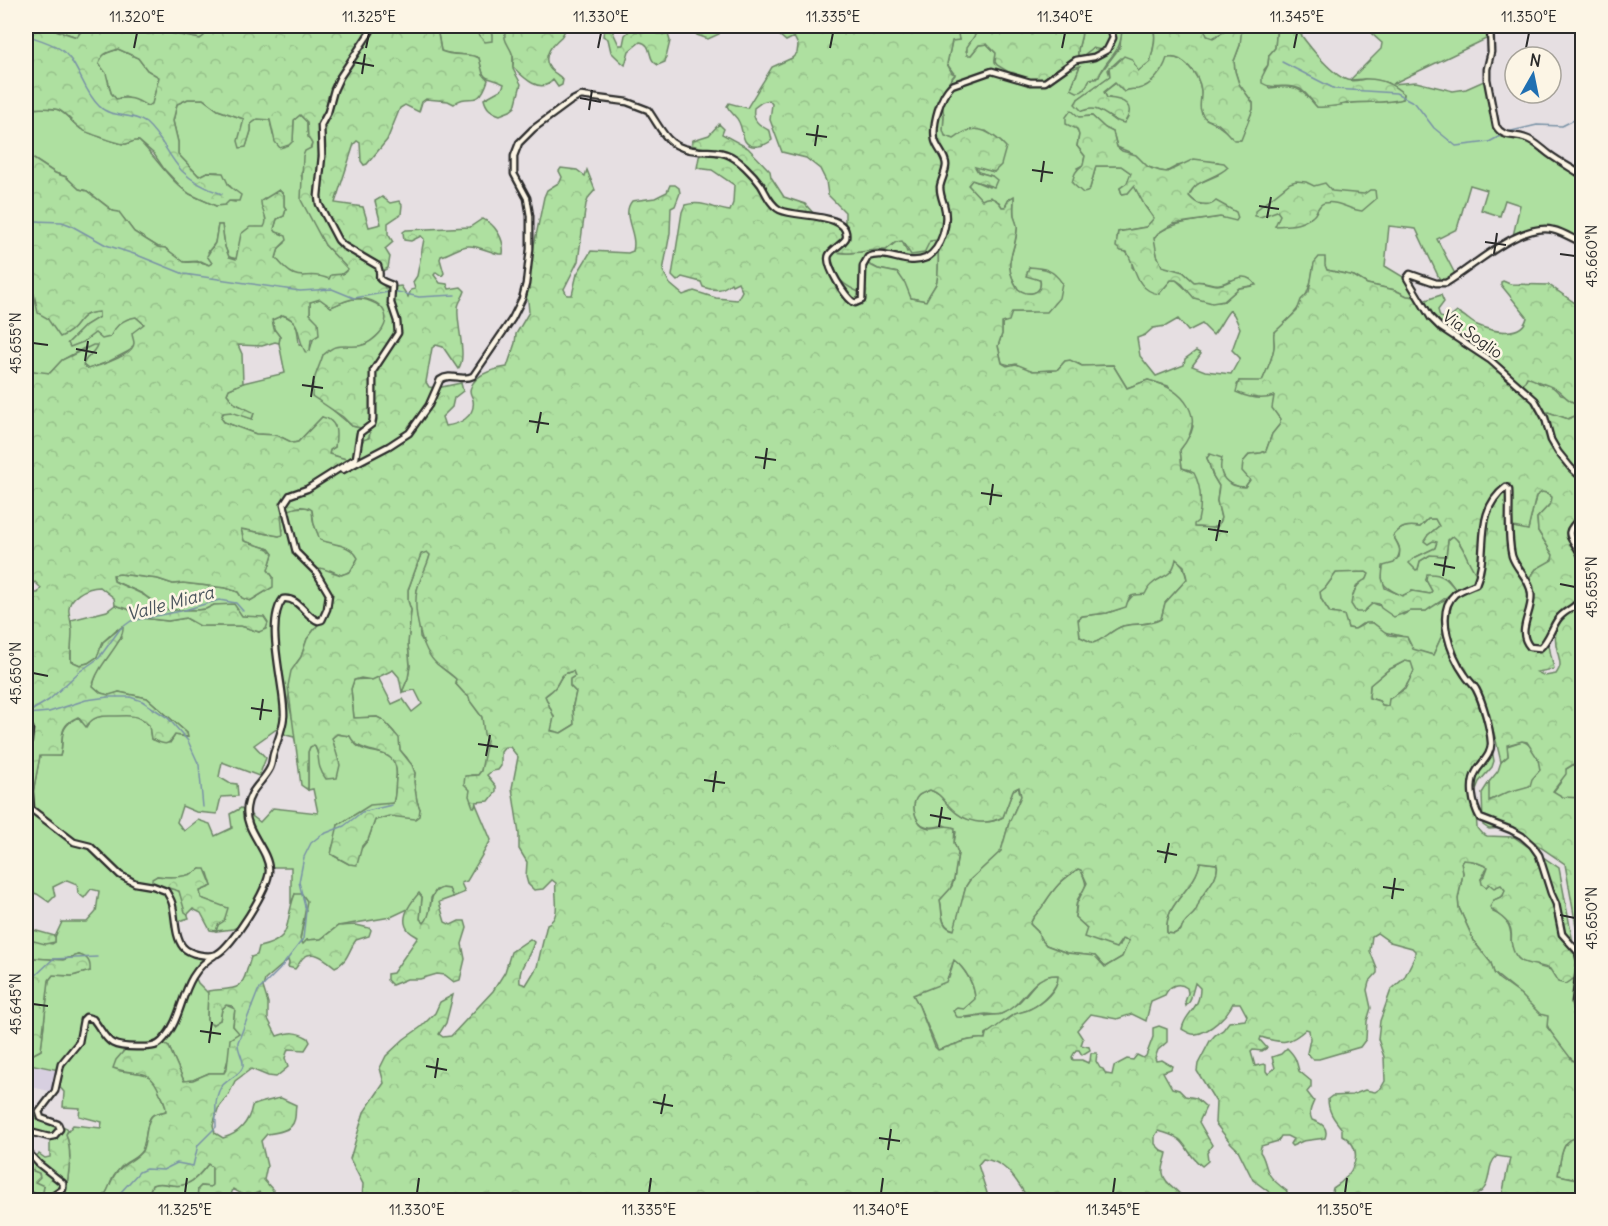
<svg xmlns="http://www.w3.org/2000/svg" width="1608" height="1226" font-family="Delius,sans-serif">
<defs>
<pattern id="forest-crowns" width="20" height="18" patternUnits="userSpaceOnUse" patternTransform="scale(1.5)"><rect width="20" height="18" fill="#aee0a0"/><path d="M2 6a3 3 0 1 1 6 0M12 15a3 3 0 1 1 6 0" fill="none" stroke="#96c08a"/></pattern>
</defs>
<rect width="100%" height="100%" fill="#e6dfe2"/>
<filter id="ink" filterUnits="userSpaceOnUse"><feTurbulence type="fractalNoise" baseFrequency=".0167" numOctaves="2"/><feDisplacementMap in="SourceGraphic" scale="12" xChannelSelector="R" yChannelSelector="G"/><feConvolveMatrix kernelMatrix="1 2 1 2 8 2 1 2 1" color-interpolation-filters="sRGB"/></filter>
<g filter="url(#ink)">
<!-- built -->
<path fill="#d7cfe0" d="M 32,1065 L 58,1071 L 53,1092 L 28,1086 Z"/>
<!-- grass -->
<path fill="#aee0a0" stroke="#6c8666" stroke-width="1.5" fill-rule="evenodd" d="M 43,26 L 97,26 L 84,27 L 77,37 Z
M 102,26 L 206,26 L 204,37 L 200,39 L 164,32 L 147,34 L 142,32 L 128,32 L 118,28 Z
M 447,26 L 466,26 L 473,29 L 494,29 L 492,26 L 506,26 L 505,28 L 513,56 L 513,69 L 521,84 L 515,107 L 510,111 L 500,115 C 491,112 486,108 484,99 L 502,89 L 504,84 C 486,74 484,85 479,58 C 467,52 454,57 441,51 L 438,34 Z
M 955,26 L 981,26 L 966,51 L 971,55 L 979,45 L 987,44 L 996,53 L 995,61 L 1011,73 L 1068,70 L 1080,66 L 1072,86 L 1090,79 L 1096,79 L 1120,47 L 1122,26 L 1153,26 C 1157,37 1153,50 1150,62 L 1138,72 L 1121,58 L 1108,70 L 1110,76 L 1078,99 L 1085,110 C 1096,105 1106,114 1115,121 L 1110,98 L 1107,98 L 1104,92 L 1116,83 L 1122,90 L 1136,89 L 1166,58 C 1183,54 1200,75 1201,91 C 1203,106 1198,103 1206,119 C 1220,124 1227,135 1240,140 L 1253,109 L 1253,103 L 1239,84 L 1235,71 L 1234,61 L 1240,45 L 1240,26 L 1277,26 L 1275,48 L 1269,55 L 1268,65 L 1264,70 L 1269,88 C 1297,85 1298,86 1317,107 C 1329,108 1339,105 1350,103 C 1368,101 1386,104 1403,99 L 1404,94 L 1386,82 L 1365,79 L 1350,80 L 1381,49 L 1382,43 L 1372,34 L 1383,26 L 1488,26 L 1488,38 L 1392,84 L 1416,82 L 1453,91 L 1466,89 L 1486,80 L 1495,127 L 1502,135 L 1523,138 L 1582,173 L 1582,240 L 1548,226 L 1513,236 L 1520,205 L 1505,200 L 1500,216 L 1481,210 L 1487,190 L 1470,185 L 1457,229 L 1437,239 L 1455,274 L 1446,280 L 1440,280 L 1416,229 L 1389,226 L 1385,266 L 1405,278 L 1416,297 L 1407,296 L 1395,290 L 1367,284 L 1354,276 L 1327,270 L 1324,265 L 1325,261 L 1313,267 C 1312,294 1295,316 1274,333 C 1273,338 1275,342 1274,348 C 1272,360 1267,370 1262,382 L 1239,381 L 1237,385 L 1274,395 L 1273,408 L 1280,419 L 1280,424 L 1272,434 L 1266,451 L 1261,453 L 1250,454 C 1239,464 1244,469 1250,480 L 1245,487 L 1239,487 L 1227,482 L 1223,478 L 1219,467 L 1207,458 L 1213,476 L 1219,486 L 1217,501 L 1221,518 L 1218,526 L 1212,528 L 1193,527 L 1190,470 L 1182,468 L 1180,450 L 1191,433 L 1193,426 L 1168,386 L 1148,380 L 1127,388 L 1113,365 L 1082,366 L 1076,362 L 1065,361 L 1057,370 L 1033,371 L 1002,363 L 998,346 L 1002,334 L 1002,323 L 1012,312 L 1032,312 L 1062,283 L 1036,279 L 1040,280 C 1043,295 1027,296 1018,289 C 1001,261 1015,257 1017,230 C 1018,224 1015,222 1014,216 C 1013,210 1014,203 1014,197 L 1009,199 L 1005,207 L 1002,207 L 999,202 L 990,197 L 982,201 L 968,185 L 972,180 L 989,187 L 992,176 L 978,172 L 975,166 L 994,172 L 998,166 L 1002,143 L 986,131 L 954,139 L 945,136 L 943,130 L 944,115 L 942,106 L 946,86 L 955,75 L 947,64 L 952,40 L 959,40 ZM 1074,114 L 1079,117 L 1092,116 L 1105,128 L 1113,132 L 1117,147 L 1129,152 L 1148,167 L 1160,171 L 1166,172 L 1177,166 L 1204,161 L 1218,162 L 1218,175 L 1195,185 L 1189,196 C 1199,207 1203,204 1216,204 C 1220,203 1225,207 1230,209 L 1227,218 L 1220,217 C 1198,221 1169,221 1153,238 L 1157,255 L 1162,267 L 1183,272 L 1194,282 C 1209,279 1214,290 1230,280 L 1253,286 L 1239,288 L 1224,301 L 1219,302 L 1187,290 L 1176,280 L 1171,280 L 1159,294 L 1132,267 C 1134,252 1113,247 1118,232 L 1146,227 L 1154,219 L 1145,206 L 1134,185 L 1128,193 L 1122,194 L 1120,188 L 1127,183 L 1131,173 L 1121,166 L 1096,166 L 1090,188 L 1077,168 L 1083,165 L 1085,156 L 1077,146 L 1079,135 L 1077,129 L 1074,127 ZM 1230,310 L 1234,315 L 1240,328 L 1232,350 L 1240,358 L 1231,374 L 1205,371 L 1192,366 L 1201,354 L 1196,351 L 1185,359 L 1184,365 L 1156,376 L 1140,356 L 1137,338 L 1145,335 L 1153,328 L 1166,326 L 1178,319 L 1188,331 L 1202,324 L 1213,335 C 1220,327 1223,318 1230,310 Z
M 1081,26 L 1116,26 L 1113,39 L 1105,51 L 1088,52 L 1084,56 L 1078,56 C 1076,47 1085,36 1081,26 Z
M 1203,26 L 1230,26 L 1229,29 L 1213,38 L 1207,36 Z
M 118,49 L 138,58 L 147,70 L 159,77 L 152,105 L 147,106 L 125,97 L 116,99 L 111,93 L 108,80 L 99,64 C 102,52 108,53 118,49 Z
M 188,99 L 203,99 L 218,110 L 244,119 L 243,127 L 246,146 L 251,131 L 251,124 L 258,119 L 270,120 L 273,135 L 293,141 L 294,120 L 300,115 L 307,122 L 307,132 L 312,144 L 301,174 L 303,182 L 302,187 L 325,245 L 348,269 C 335,282 305,283 289,273 C 284,269 280,263 276,258 L 279,248 L 285,243 L 283,234 L 276,232 L 274,229 L 277,219 L 284,216 L 286,209 L 284,206 L 284,195 L 279,190 L 268,198 L 264,198 L 266,225 L 264,228 C 237,224 243,241 236,259 L 229,257 L 225,247 L 222,225 L 218,225 L 215,243 L 208,252 L 212,263 L 209,265 L 201,261 L 183,262 L 165,248 L 158,247 L 134,232 L 124,219 L 87,191 L 79,189 L 66,177 L 55,173 L 26,154 L 26,108 C 37,110 48,106 59,110 C 67,114 73,124 81,129 C 85,132 121,145 126,144 C 131,143 133,140 139,141 C 154,155 173,185 190,194 C 198,198 208,202 216,206 L 229,201 L 235,202 L 235,192 L 218,172 L 207,172 L 199,176 L 178,154 L 178,142 L 173,121 L 177,104 Z
M 937,240 C 939,245 939,279 936,284 C 933,289 929,295 926,301 L 911,298 L 898,273 L 878,269 L 873,266 L 866,278 L 863,292 L 861,293 C 843,286 837,279 826,262 L 828,250 C 848,257 866,249 886,250 L 896,242 L 902,241 L 907,252 L 930,241 Z
M 29,292 L 34,294 L 37,302 L 60,336 C 82,329 74,313 99,312 L 100,317 L 86,325 L 68,343 L 83,342 L 95,332 L 115,328 L 125,318 L 136,317 L 144,324 L 131,350 L 108,362 L 88,369 L 83,365 L 84,360 L 90,355 L 86,347 L 62,360 L 50,373 L 26,372 L 26,293 Z
M 320,299 L 331,307 C 338,304 346,300 353,299 C 366,297 390,306 387,323 C 385,329 377,336 372,340 C 361,349 337,351 323,355 L 316,381 L 311,387 L 329,407 L 352,426 L 365,429 L 371,433 L 355,459 L 350,460 L 329,454 L 330,450 L 335,447 L 335,426 L 322,417 L 298,442 L 293,443 L 277,435 L 256,434 L 224,422 L 221,418 L 224,412 L 231,412 L 252,419 L 254,413 L 234,403 L 227,394 L 229,389 L 243,383 L 285,373 L 279,343 L 280,337 L 274,329 L 272,320 L 282,315 C 299,321 297,328 299,344 L 310,350 L 318,323 L 310,314 L 310,302 Z
M 1527,377 L 1532,378 L 1539,383 L 1552,386 L 1561,395 L 1581,399 L 1582,395 L 1582,413 L 1568,419 L 1548,412 L 1545,415 L 1537,400 L 1523,385 Z
M 1542,492 L 1547,493 L 1552,497 L 1551,503 L 1537,518 L 1538,531 L 1553,555 L 1552,561 L 1536,569 L 1528,579 L 1514,553 L 1513,527 L 1528,529 L 1536,496 Z
M 308,507 L 312,510 C 314,557 347,534 358,558 L 350,572 L 341,575 L 330,570 L 327,592 L 329,600 L 320,622 L 307,639 L 301,657 L 295,665 L 288,700 L 296,733 L 296,743 L 294,737 L 286,735 L 278,728 L 254,745 L 266,758 L 259,776 L 222,762 L 219,777 L 229,783 L 237,784 L 238,796 L 221,797 L 217,814 L 196,812 L 182,806 L 177,822 L 184,831 L 198,820 L 210,824 L 215,836 L 232,828 L 230,814 L 241,808 L 260,822 L 273,808 L 318,813 L 313,789 L 308,790 L 308,752 L 310,747 L 314,744 L 318,754 L 335,749 L 332,738 L 337,734 L 350,736 C 352,739 355,745 359,747 C 377,757 400,747 396,779 C 395,788 396,796 393,803 L 358,813 L 338,825 L 336,839 L 332,848 L 334,856 L 349,864 L 368,840 L 375,820 C 391,816 405,814 420,809 L 417,801 L 414,782 L 415,773 L 407,758 L 400,750 L 398,738 L 394,732 L 383,720 L 377,717 L 354,718 L 351,689 L 354,680 C 362,678 370,681 378,677 L 392,704 L 403,699 L 412,712 L 422,704 L 415,690 L 402,692 L 408,678 L 410,666 L 408,644 L 411,610 L 408,601 L 408,590 L 421,554 L 428,551 L 430,555 L 428,566 L 417,590 L 420,637 L 437,664 L 456,679 L 455,683 L 464,693 L 469,697 L 470,701 L 482,717 L 488,745 L 481,771 L 478,775 L 471,775 L 470,790 L 491,840 L 467,881 L 461,883 L 465,892 L 453,897 L 449,889 L 436,890 L 431,898 L 429,918 L 424,923 L 420,919 L 422,897 L 419,894 L 408,909 L 391,917 L 338,926 L 321,939 L 307,940 L 303,945 L 300,939 L 306,910 L 295,894 L 291,904 L 291,867 L 270,867 L 264,888 L 256,898 L 240,926 L 233,929 L 216,931 L 218,925 L 215,904 L 201,898 L 200,891 L 212,886 L 208,873 L 200,869 C 189,878 170,878 157,876 L 152,883 L 179,891 L 189,918 L 175,922 L 180,946 L 187,954 L 207,957 L 193,972 L 198,983 L 208,993 L 207,1020 L 220,1020 L 222,1009 L 226,1005 L 235,1009 L 233,1026 L 240,1033 L 229,1056 L 224,1073 L 209,1073 L 193,1080 L 184,1081 L 169,1047 L 121,1071 C 143,1074 152,1070 160,1093 C 163,1099 166,1103 166,1111 C 161,1113 153,1112 150,1118 C 145,1128 147,1140 142,1150 C 137,1159 128,1160 121,1167 C 112,1177 110,1190 102,1200 L 65,1200 C 67,1178 74,1157 66,1134 L 73,1125 L 101,1128 L 102,1122 L 79,1116 L 80,1108 L 63,1107 L 64,1092 L 56,1083 L 59,1070 L 30,1064 L 26,1077 L 26,1058 L 41,1050 L 49,980 L 53,975 L 72,976 L 90,971 L 78,955 L 63,960 L 33,958 L 26,963 L 26,939 L 52,944 L 55,942 L 55,937 L 62,922 L 87,922 L 96,912 L 99,891 L 91,889 L 84,898 L 78,893 L 77,884 L 67,880 L 53,887 L 55,896 L 49,902 L 37,894 L 26,891 L 26,815 L 31,803 L 40,755 L 60,756 C 65,740 56,728 78,717 L 81,722 L 88,723 C 97,713 125,712 136,716 C 141,718 145,722 149,725 L 151,739 L 170,743 L 175,735 L 187,737 L 187,733 L 147,698 L 119,692 L 110,696 L 101,693 L 93,686 C 96,668 111,651 122,637 L 117,629 L 103,642 L 97,657 L 88,663 L 80,665 L 71,661 L 71,620 L 107,611 L 115,605 L 128,609 L 142,618 L 168,621 L 186,618 L 200,626 L 241,626 L 259,632 L 264,618 L 242,616 L 223,605 L 214,605 L 206,609 L 198,610 L 170,610 L 158,608 L 143,594 L 114,581 L 113,575 L 120,574 L 158,579 L 173,584 L 183,583 L 226,588 L 238,592 L 242,598 L 250,601 L 268,590 L 273,577 L 268,570 L 273,554 L 269,549 L 244,541 L 241,529 L 279,536 L 283,530 L 280,521 L 281,515 L 290,508 Z
M 1428,519 L 1435,519 L 1439,526 L 1428,535 L 1437,542 L 1435,548 L 1414,558 L 1418,569 L 1420,561 L 1430,555 L 1446,556 L 1448,540 L 1453,536 C 1463,543 1471,564 1478,576 L 1470,584 L 1455,589 L 1447,578 L 1426,580 L 1432,591 L 1430,594 L 1412,591 L 1402,596 C 1386,587 1379,587 1383,566 L 1399,557 C 1401,547 1398,544 1393,536 C 1401,526 1408,525 1420,527 Z
M 1176,558 L 1183,566 L 1187,579 L 1165,603 L 1161,619 C 1149,626 1135,623 1123,626 C 1111,630 1104,640 1093,643 L 1080,637 L 1077,622 L 1082,616 L 1107,613 L 1122,608 L 1134,594 L 1140,594 C 1144,591 1148,586 1152,583 C 1164,575 1173,574 1176,558 Z
M 1345,571 L 1366,572 L 1369,574 L 1367,579 L 1357,585 L 1352,599 L 1363,612 L 1373,603 L 1403,615 L 1410,611 L 1426,611 L 1436,603 L 1448,599 L 1444,631 L 1433,655 L 1413,650 L 1401,636 L 1384,632 L 1373,623 L 1362,624 L 1355,629 L 1348,628 L 1346,622 L 1334,613 L 1330,613 L 1321,599 L 1320,591 L 1325,588 L 1336,573 Z
M 1405,661 L 1412,662 L 1414,671 C 1408,689 1397,691 1388,706 L 1382,705 L 1379,701 L 1369,698 L 1370,685 L 1388,670 Z
M 573,671 L 575,676 L 570,680 L 570,686 L 576,692 L 573,705 L 574,725 L 561,733 L 550,730 L 554,717 L 545,696 C 548,694 554,690 556,686 C 563,675 559,675 573,671 Z
M 1522,741 C 1534,744 1538,759 1541,770 L 1530,786 L 1488,801 L 1489,782 L 1498,771 L 1501,762 L 1508,756 L 1507,746 Z
M 1582,759 L 1582,798 L 1563,798 L 1553,792 L 1560,783 L 1566,769 Z
M 1018,787 L 1021,796 L 1009,823 L 1001,852 L 970,880 L 966,886 L 955,930 C 939,927 943,912 940,900 L 952,886 L 954,879 L 958,853 L 954,843 L 956,832 L 944,825 C 938,826 931,829 925,826 C 915,822 910,806 917,797 C 920,793 925,792 930,790 C 941,794 943,800 951,808 C 964,822 987,826 1003,817 L 1013,790 Z
M 1463,859 L 1473,861 L 1488,867 L 1481,879 L 1486,887 L 1489,884 L 1502,884 L 1505,890 L 1503,896 L 1494,900 L 1493,912 C 1508,917 1512,928 1511,942 L 1537,966 L 1576,977 C 1567,1003 1579,1021 1582,1046 C 1583,1052 1582,1059 1582,1065 C 1578,1063 1573,1061 1570,1058 C 1563,1051 1547,1029 1546,1021 L 1520,994 L 1494,973 L 1491,963 L 1475,943 L 1459,908 L 1458,899 L 1463,873 L 1461,863 Z
M 1200,862 L 1217,864 C 1220,876 1207,888 1201,898 C 1199,902 1198,907 1196,911 C 1191,919 1183,921 1181,930 L 1174,934 L 1167,933 C 1163,902 1196,890 1200,862 Z
M 1078,869 L 1081,870 C 1087,885 1088,884 1079,897 C 1075,902 1076,911 1075,917 L 1087,928 L 1087,932 L 1119,946 L 1122,939 L 1129,941 L 1122,957 L 1105,967 L 1095,956 L 1067,953 L 1046,945 L 1040,938 L 1038,932 L 1030,924 C 1034,913 1039,913 1044,904 C 1055,887 1061,880 1078,869 Z
M 954,959 C 965,970 975,984 975,1000 L 964,1009 L 966,1018 C 974,1017 998,1015 1003,1013 C 1008,1010 1018,1004 1022,999 C 1035,986 1037,974 1059,975 C 1058,988 1041,1005 1028,1010 C 1022,1013 1015,1013 1010,1017 C 1004,1022 993,1030 986,1034 L 985,1039 C 970,1037 953,1046 938,1050 L 919,1006 L 913,995 L 949,978 Z
M 26,1094 L 40,1120 L 55,1124 L 58,1130 L 57,1139 C 45,1139 35,1131 26,1123 Z
M 1574,1137 L 1582,1138 L 1582,1180 L 1558,1175 C 1560,1163 1561,1142 1574,1137 Z
M 208,1164 L 212,1167 L 212,1185 L 211,1187 L 201,1186 L 198,1189 L 197,1200 L 146,1200 L 152,1185 C 160,1182 164,1184 172,1185 C 189,1188 199,1176 208,1164 Z
M 26,1168 L 39,1173 L 41,1183 L 44,1186 L 43,1194 L 36,1193 L 28,1197 L 29,1200 L 26,1200 Z"/>
<!-- forest -->
<path fill="url(#forest-crowns)" stroke="#6c8666" stroke-width="1.5" fill-rule="evenodd" d="M 26,26 L 43,26 L 77,37 L 84,27 L 102,26 L 118,28 L 128,32 L 142,32 L 148,34 L 164,32 L 200,39 L 204,36 L 206,26 L 450,26 L 438,34 L 441,51 C 454,57 467,52 479,58 L 483,74 L 488,80 C 478,111 469,91 454,104 L 448,101 L 426,99 L 422,102 L 419,112 L 405,105 L 400,108 L 387,140 L 367,164 L 364,165 L 361,161 L 360,143 L 357,141 L 354,144 L 335,203 L 363,207 L 369,227 L 381,224 L 375,201 L 382,197 L 390,203 L 399,201 L 402,205 L 401,214 L 388,223 L 388,234 L 393,242 L 385,249 L 390,257 L 388,268 L 381,272 L 379,278 L 385,288 L 401,286 L 408,297 L 411,290 L 415,289 L 413,282 L 417,276 L 424,239 L 421,236 L 411,241 L 404,240 L 403,232 L 406,230 L 470,227 L 482,219 C 495,223 505,240 503,254 L 499,254 C 489,252 479,246 469,246 C 460,246 450,254 441,256 L 440,259 L 444,273 L 442,276 L 436,272 L 434,275 L 440,283 L 447,284 L 449,289 L 461,287 L 465,291 C 463,298 458,302 458,308 C 456,323 468,359 458,369 L 443,347 L 436,345 L 432,348 L 426,382 L 429,387 L 437,388 L 461,383 L 463,391 L 454,398 L 452,407 L 442,417 L 445,426 C 458,425 476,417 473,400 C 472,395 468,393 471,387 C 476,374 494,369 507,367 L 515,343 L 516,334 L 529,312 L 528,301 L 524,294 L 544,197 L 547,190 L 560,182 L 562,177 L 559,171 L 561,168 L 577,170 L 585,176 L 587,170 L 595,190 L 589,197 L 586,204 L 578,261 L 564,289 L 567,295 L 572,295 L 577,274 L 591,251 L 628,253 L 633,251 C 638,233 620,215 632,201 L 655,198 L 667,192 L 670,185 L 675,185 L 679,188 L 680,193 L 675,206 L 671,208 L 670,233 L 663,271 L 670,284 L 683,295 L 694,291 L 716,298 L 737,300 L 742,291 L 738,282 L 732,285 L 731,283 C 722,291 714,291 703,287 L 701,282 L 682,277 L 677,281 L 672,276 L 682,212 L 685,205 C 703,200 713,209 730,211 L 733,203 L 734,185 L 712,170 L 697,168 L 699,157 L 705,148 L 691,145 L 693,140 L 709,135 L 719,124 L 724,129 L 722,134 L 748,148 L 770,171 L 771,177 L 784,197 L 805,204 L 815,215 L 845,222 L 845,212 L 828,195 L 826,181 L 820,169 L 806,158 L 782,152 L 770,120 L 772,104 L 769,100 L 762,102 L 754,108 C 752,121 759,125 770,131 L 772,140 C 765,146 751,150 745,141 C 742,135 742,128 739,122 C 736,115 730,113 727,106 L 729,103 L 747,108 L 772,67 L 792,58 L 797,53 L 798,45 L 794,37 L 786,41 L 772,29 L 756,26 L 955,26 L 957,27 L 959,40 L 952,41 L 947,64 L 952,73 L 955,74 L 946,86 L 942,106 L 944,115 L 943,130 L 945,136 L 954,139 C 959,136 962,133 967,131 C 981,125 997,137 1006,147 L 1001,165 L 994,172 L 975,167 L 978,172 L 992,176 L 997,180 L 994,187 L 972,180 L 968,185 L 982,200 C 990,195 997,199 1002,207 L 1005,207 L 1009,199 L 1014,196 C 1014,202 1013,210 1014,216 C 1015,221 1018,224 1017,229 C 1015,256 1001,261 1018,289 C 1027,296 1043,295 1040,280 L 1026,276 L 1029,267 C 1044,268 1053,269 1062,283 L 1059,298 L 1047,312 L 1012,312 L 1009,321 L 1002,323 L 1002,334 L 998,346 L 1002,363 L 1007,366 L 1016,364 L 1033,371 L 1057,370 L 1065,361 L 1070,360 L 1082,366 L 1113,365 L 1127,388 L 1148,380 C 1184,389 1208,417 1180,450 L 1182,468 L 1194,473 C 1202,488 1202,504 1198,521 L 1194,524 L 1194,527 L 1212,528 L 1218,526 L 1221,518 L 1217,501 L 1219,486 L 1213,476 L 1207,458 L 1210,454 L 1222,458 C 1217,476 1227,487 1245,487 L 1250,480 L 1242,471 L 1243,462 L 1250,454 L 1261,453 L 1266,451 L 1272,434 L 1280,424 L 1280,419 L 1272,408 L 1274,396 C 1261,401 1249,398 1236,392 L 1239,381 L 1262,381 C 1267,370 1272,360 1274,348 C 1275,342 1273,338 1274,333 L 1297,311 L 1301,300 L 1309,292 L 1314,263 L 1319,257 L 1325,257 L 1325,265 L 1327,270 L 1354,276 L 1367,284 L 1395,290 L 1407,296 L 1416,297 L 1429,319 L 1493,365 L 1524,391 L 1535,405 L 1543,419 L 1553,448 L 1582,480 L 1582,515 L 1568,528 C 1567,545 1583,554 1581,577 C 1580,585 1579,598 1574,605 C 1569,610 1559,612 1554,618 C 1543,633 1551,653 1554,669 L 1537,672 L 1545,676 L 1556,674 C 1558,671 1560,668 1560,665 C 1560,655 1553,645 1556,632 C 1559,616 1576,613 1582,598 L 1582,759 L 1566,769 L 1566,774 L 1553,791 L 1563,797 L 1582,798 L 1582,960 L 1565,864 L 1517,831 L 1507,828 L 1489,829 L 1483,825 L 1482,793 L 1489,782 L 1489,801 L 1508,792 L 1530,786 L 1532,779 L 1540,770 L 1538,759 L 1527,742 L 1522,741 L 1507,745 L 1508,756 L 1501,762 C 1497,743 1488,708 1479,691 C 1474,682 1466,674 1461,665 C 1451,649 1446,625 1451,607 C 1456,587 1478,594 1483,572 C 1484,564 1483,556 1484,549 C 1485,525 1490,507 1506,490 L 1510,559 L 1526,584 L 1536,569 L 1552,560 L 1553,555 L 1538,531 L 1537,518 L 1551,503 L 1552,497 L 1547,493 L 1542,492 L 1536,496 L 1528,530 L 1513,527 L 1510,484 L 1501,487 L 1488,506 L 1484,520 L 1478,576 C 1467,564 1465,545 1453,536 L 1448,540 L 1446,556 L 1430,555 L 1420,561 L 1418,569 L 1416,570 L 1409,563 L 1414,558 L 1435,548 L 1437,542 L 1433,541 L 1428,544 L 1424,541 L 1428,535 L 1439,526 L 1435,519 L 1428,519 L 1420,527 C 1408,525 1401,526 1393,536 C 1400,547 1403,552 1394,563 L 1383,566 L 1382,578 L 1385,588 L 1402,596 L 1412,591 L 1430,594 L 1432,591 L 1426,580 L 1427,574 C 1441,573 1447,578 1455,589 C 1447,599 1436,604 1426,611 L 1410,611 L 1394,617 L 1381,608 L 1379,604 L 1373,603 L 1363,612 L 1356,612 L 1351,604 C 1353,593 1356,583 1367,579 L 1369,574 L 1366,572 L 1336,573 L 1325,588 L 1320,592 L 1321,599 L 1330,613 L 1344,615 L 1348,628 L 1355,629 L 1366,623 L 1373,623 L 1389,635 L 1407,637 L 1413,649 L 1433,655 L 1444,631 L 1451,657 L 1474,691 L 1491,744 L 1494,761 L 1492,767 L 1479,782 L 1475,792 L 1477,828 L 1481,833 L 1487,836 L 1514,837 L 1559,868 L 1578,969 L 1576,977 L 1566,984 L 1558,982 L 1550,969 C 1533,962 1517,968 1512,946 C 1510,939 1513,933 1510,927 C 1505,916 1495,915 1490,907 L 1494,900 L 1503,896 L 1505,890 L 1501,885 L 1494,888 L 1489,884 L 1486,887 L 1482,884 L 1481,879 L 1485,875 L 1488,867 L 1473,861 L 1463,860 L 1461,863 L 1463,873 L 1458,899 L 1459,908 L 1475,943 L 1491,963 L 1494,973 L 1499,979 L 1520,994 L 1540,1014 L 1548,1016 L 1547,1027 L 1572,1060 L 1582,1065 L 1582,1138 C 1561,1135 1561,1158 1558,1175 L 1582,1180 L 1582,1200 L 1501,1200 L 1510,1158 L 1497,1156 C 1487,1164 1491,1178 1485,1187 C 1482,1193 1474,1196 1470,1200 L 1346,1200 L 1337,1198 L 1332,1192 L 1333,1188 C 1353,1176 1367,1150 1342,1135 L 1342,1129 C 1334,1119 1328,1112 1328,1099 L 1332,1096 L 1352,1095 L 1365,1090 L 1375,1092 L 1381,1088 L 1385,1081 L 1384,1057 L 1378,1039 L 1380,1021 L 1391,990 L 1404,978 L 1415,956 L 1415,951 L 1412,948 L 1390,942 L 1377,933 L 1372,936 L 1370,951 L 1377,969 L 1377,973 L 1369,982 L 1367,990 L 1371,1008 L 1367,1021 L 1366,1039 L 1360,1047 L 1319,1059 L 1313,1059 L 1307,1053 L 1310,1039 L 1309,1030 L 1306,1029 C 1290,1044 1282,1044 1261,1037 L 1260,1040 L 1267,1048 L 1262,1051 L 1253,1050 L 1251,1052 L 1255,1066 L 1264,1064 L 1266,1065 L 1266,1071 L 1268,1074 L 1275,1068 L 1272,1057 L 1281,1054 L 1287,1048 C 1296,1057 1296,1060 1299,1071 L 1311,1081 L 1311,1087 L 1307,1092 L 1314,1101 C 1311,1108 1308,1112 1312,1120 C 1321,1123 1329,1127 1325,1138 L 1303,1141 L 1292,1146 L 1290,1144 L 1293,1139 L 1287,1136 L 1281,1136 L 1278,1141 L 1261,1146 L 1260,1152 C 1265,1158 1265,1167 1269,1174 C 1273,1181 1280,1186 1287,1191 L 1286,1196 L 1276,1197 L 1253,1180 L 1238,1150 L 1230,1142 L 1215,1123 L 1216,1102 L 1197,1071 L 1198,1064 L 1210,1041 L 1215,1035 L 1223,1030 L 1229,1022 L 1245,1020 L 1247,1016 L 1240,1003 L 1233,1003 C 1227,1016 1210,1032 1196,1034 C 1191,1035 1187,1032 1182,1029 C 1185,1012 1200,1010 1200,988 L 1195,983 L 1190,1001 L 1186,1006 L 1185,1002 L 1188,993 L 1187,988 C 1178,981 1169,986 1165,995 L 1151,1001 L 1146,1021 L 1132,1014 L 1117,1019 L 1091,1014 L 1077,1030 L 1083,1039 L 1081,1045 L 1089,1047 L 1090,1050 L 1082,1055 L 1079,1050 L 1076,1050 L 1072,1057 L 1073,1060 L 1082,1060 L 1088,1063 L 1090,1061 L 1091,1053 L 1097,1053 L 1096,1061 L 1100,1068 L 1103,1069 L 1106,1074 L 1112,1075 L 1114,1066 L 1127,1059 L 1133,1060 L 1137,1055 L 1143,1058 L 1146,1056 L 1153,1037 L 1153,1028 L 1159,1026 L 1167,1029 L 1167,1042 L 1158,1050 L 1155,1058 L 1156,1061 L 1162,1060 L 1172,1066 L 1171,1069 L 1163,1072 L 1172,1088 L 1179,1090 L 1185,1096 L 1196,1098 L 1206,1107 L 1199,1122 L 1212,1145 L 1207,1153 L 1208,1161 L 1202,1166 C 1181,1150 1192,1139 1158,1131 L 1155,1136 L 1155,1144 L 1162,1151 L 1167,1153 C 1166,1160 1162,1167 1163,1173 C 1164,1184 1180,1190 1184,1200 L 1029,1200 C 1017,1182 1007,1161 983,1159 L 978,1165 L 987,1193 L 985,1200 L 362,1200 L 363,1184 L 350,1159 L 364,1112 L 384,1083 L 380,1068 L 386,1056 L 404,1039 L 421,1027 L 435,1013 L 440,1002 L 453,995 L 446,1023 L 439,1034 L 443,1037 L 451,1036 L 493,991 L 505,972 L 511,952 L 530,939 L 534,942 C 530,959 518,965 520,983 L 526,985 L 537,967 L 547,924 C 562,918 554,898 556,883 L 552,880 L 543,889 L 534,890 L 528,884 L 526,877 L 527,862 L 519,849 L 519,834 L 512,788 L 518,757 L 510,747 L 505,747 L 501,752 L 501,766 L 498,770 L 492,771 L 487,775 L 496,786 L 496,792 L 489,801 L 476,802 L 475,807 L 473,807 L 469,796 L 470,790 L 464,784 L 465,776 L 478,775 L 481,771 L 487,740 L 484,734 L 482,717 L 470,701 L 469,697 L 464,693 L 455,683 L 456,679 C 450,673 443,669 437,664 C 421,650 413,611 417,590 C 420,578 427,567 430,555 L 427,552 L 421,554 L 408,590 L 408,601 L 411,610 L 408,644 L 410,666 L 408,678 L 402,692 L 399,677 L 393,670 L 372,680 L 361,678 L 354,680 L 351,689 L 354,718 L 377,717 L 383,720 L 399,738 L 400,750 L 412,765 L 415,773 L 414,782 L 417,801 L 420,809 L 419,816 L 415,819 L 389,816 L 375,820 L 368,840 L 362,846 L 357,865 L 349,864 L 331,854 L 338,825 L 370,805 L 393,803 C 396,795 395,787 396,779 C 401,742 361,760 350,736 L 337,734 L 332,738 L 340,765 L 337,778 L 326,779 C 314,763 322,756 314,745 L 310,747 L 308,752 L 308,790 L 301,785 L 288,686 L 291,671 L 301,657 L 307,639 L 320,622 L 329,600 L 317,572 L 321,568 L 341,575 L 350,572 L 358,558 C 351,544 334,545 320,540 L 314,524 L 312,510 C 302,503 289,509 281,515 L 283,535 L 279,536 L 241,529 L 244,541 L 269,549 L 273,554 L 268,570 L 273,577 L 273,587 L 250,601 L 242,598 L 238,592 L 226,588 L 183,583 L 173,584 L 158,579 L 120,574 L 113,575 L 114,581 C 131,590 147,593 159,608 L 170,610 L 198,610 L 206,609 L 214,605 L 234,604 L 242,616 L 264,617 L 268,623 L 266,629 L 259,632 L 241,626 L 200,626 L 186,618 L 168,621 L 142,618 L 128,609 L 115,605 L 114,598 L 100,587 C 87,587 67,597 69,612 C 70,619 72,625 72,632 C 72,642 70,651 71,661 L 80,665 L 88,663 L 97,657 L 103,642 L 123,626 C 125,643 96,665 93,686 L 101,693 L 109,695 L 119,692 L 147,698 L 187,733 L 188,737 L 175,735 C 167,748 164,744 151,739 L 149,725 C 136,715 132,715 117,716 C 104,716 94,714 86,727 L 78,717 C 55,727 65,741 60,756 L 40,756 L 31,803 L 26,815 L 26,629 L 33,626 L 34,613 L 32,605 L 26,604 L 26,596 L 31,593 L 38,593 L 41,588 L 35,582 L 26,590 L 26,370 L 50,373 L 62,360 L 93,345 L 97,345 C 94,354 85,357 83,365 L 88,369 C 98,366 134,356 134,343 C 134,340 132,337 132,333 L 144,324 L 136,317 C 123,319 116,325 110,337 L 102,339 L 95,333 L 83,342 L 70,347 L 68,343 L 86,325 L 99,317 L 99,312 C 74,313 82,329 60,337 L 47,318 L 38,313 L 34,294 L 29,292 L 26,293 L 26,154 L 55,173 L 66,177 L 79,189 L 87,191 L 113,211 L 119,212 L 134,232 L 158,247 L 165,248 L 184,262 C 194,263 199,260 209,265 L 212,263 L 207,256 L 215,243 L 218,225 L 222,225 L 225,247 L 229,257 L 236,259 L 241,234 L 250,227 L 264,227 C 270,217 260,211 261,201 L 279,190 L 284,195 L 284,206 L 286,209 L 284,216 L 277,219 L 274,229 L 276,232 L 286,236 L 287,240 L 279,248 L 276,258 C 301,289 303,268 329,279 L 331,275 L 343,274 L 348,269 L 325,245 L 301,200 L 303,156 L 305,151 L 311,148 L 312,144 L 308,137 L 307,122 L 300,115 L 294,120 L 293,141 L 289,145 L 280,148 L 275,142 L 270,120 L 258,119 L 251,124 L 251,131 L 246,147 L 240,148 L 238,141 L 244,119 L 218,110 L 203,99 L 188,99 L 177,104 L 173,121 L 178,142 L 178,154 L 199,176 L 207,172 L 223,173 L 229,186 L 241,195 L 239,201 L 229,201 L 225,205 L 216,206 L 190,194 L 182,188 L 164,169 L 154,154 L 139,141 C 133,140 131,143 126,144 C 121,145 85,132 81,129 C 73,124 67,114 59,110 C 48,106 37,110 26,108 ZM 118,49 L 138,58 L 147,70 L 159,77 L 152,104 L 147,106 C 136,99 129,96 116,99 L 111,93 L 106,73 L 99,64 C 102,52 108,53 118,49 ZM 937,240 C 939,245 939,278 936,284 C 933,289 929,295 926,301 L 911,298 L 905,283 L 898,273 L 878,269 L 868,264 L 865,265 L 863,269 L 866,278 L 863,292 L 861,293 C 844,286 836,278 826,262 L 828,250 C 848,257 866,249 886,250 L 896,242 L 902,241 L 911,255 L 924,253 L 930,241 ZM 320,299 L 331,307 C 338,304 346,300 353,299 C 382,295 400,320 371,341 C 359,350 348,344 335,347 C 331,348 326,353 323,355 C 319,368 311,382 312,396 L 343,417 L 352,426 L 365,429 L 370,433 L 369,438 L 363,440 C 354,466 354,461 329,454 L 330,450 L 335,447 C 337,433 338,420 322,417 L 298,442 L 293,443 L 277,435 L 256,434 L 224,422 L 221,418 L 223,413 L 231,412 L 252,419 L 254,413 L 234,403 L 227,394 L 229,389 L 243,383 L 242,354 L 238,345 L 262,346 L 275,342 L 279,343 L 280,337 L 274,329 L 272,320 L 283,315 C 304,323 295,336 306,353 L 310,350 L 311,340 L 319,335 L 318,322 L 310,314 L 310,302 ZM 1176,559 L 1184,566 L 1187,579 L 1165,603 L 1161,619 C 1149,626 1135,623 1123,626 C 1111,630 1104,640 1093,643 L 1080,637 L 1078,619 L 1082,616 L 1107,613 L 1126,607 C 1130,592 1132,596 1145,594 C 1147,591 1148,587 1151,585 C 1162,574 1172,579 1176,559 ZM 1405,661 L 1411,662 L 1414,671 L 1405,689 L 1389,699 L 1388,706 L 1382,705 L 1379,701 L 1369,698 L 1370,685 L 1388,670 ZM 573,671 L 575,676 L 570,679 L 570,686 L 576,692 L 573,705 L 574,725 L 561,733 L 551,731 L 554,717 L 545,696 C 548,693 554,690 556,686 C 563,675 559,675 573,671 ZM 1019,787 L 1021,796 L 1009,823 L 1001,851 L 970,880 L 966,886 L 954,930 C 939,927 943,912 940,900 L 950,889 L 954,879 L 958,853 L 954,843 L 955,828 C 945,822 932,832 923,826 C 915,820 910,805 918,796 C 921,793 926,792 930,790 C 943,795 942,800 951,808 C 965,823 985,826 1003,817 L 1013,790 ZM 1200,862 L 1217,864 C 1220,876 1207,888 1201,898 C 1199,902 1198,907 1195,912 C 1190,919 1183,920 1181,930 L 1174,934 L 1167,933 C 1163,902 1196,890 1200,862 ZM 1078,869 L 1081,870 L 1087,883 L 1077,903 L 1075,917 L 1087,928 L 1084,937 L 1116,948 L 1122,939 L 1129,941 L 1122,957 L 1105,967 L 1095,956 L 1067,953 L 1046,945 L 1040,938 L 1038,932 L 1030,924 C 1034,913 1039,913 1044,904 C 1055,887 1061,880 1078,869 ZM 954,960 C 965,968 975,985 975,999 L 964,1009 L 957,1008 L 953,1011 L 957,1017 C 968,1018 976,1015 986,1014 C 991,1014 996,1016 1001,1014 C 1024,1006 1031,973 1058,975 C 1059,989 1043,1003 1030,1009 C 1025,1012 1018,1012 1013,1015 C 1003,1021 996,1028 986,1034 L 985,1039 C 970,1037 953,1046 938,1050 L 935,1047 L 919,1006 L 913,995 L 946,982 Z
M 466,26 L 492,26 L 492,41 L 485,42 L 473,29 Z
M 506,26 L 569,26 C 564,29 564,34 561,37 C 553,44 542,55 549,67 C 552,73 559,74 563,80 L 562,85 L 558,87 L 553,80 C 540,95 523,77 513,67 C 513,63 514,59 513,56 C 509,42 502,44 506,26 Z
M 606,26 L 610,26 L 619,45 L 623,45 L 625,35 L 630,30 L 631,26 L 634,27 L 635,31 L 643,32 L 646,26 L 652,26 L 658,34 L 668,34 L 670,41 L 665,62 L 658,65 C 646,60 654,44 640,42 L 629,51 L 625,65 C 622,63 614,55 611,52 L 608,39 L 603,36 L 604,28 Z
M 688,26 L 724,26 L 719,34 L 708,39 L 697,35 Z
M 981,26 L 1081,26 C 1085,36 1076,46 1078,56 L 1081,57 L 1093,48 L 1105,51 L 1113,39 L 1116,26 L 1122,26 C 1122,57 1107,54 1099,77 L 1090,79 C 1086,84 1086,93 1077,92 L 1071,89 L 1080,66 L 1068,70 L 1065,69 L 1041,81 L 1020,79 L 997,65 L 995,62 L 996,53 L 987,44 L 979,45 L 971,55 L 967,55 L 967,47 Z
M 1153,26 L 1203,26 L 1207,36 L 1213,38 L 1229,29 L 1230,26 L 1240,26 L 1242,27 L 1240,45 L 1234,61 L 1235,71 L 1239,84 L 1253,103 L 1253,109 L 1241,140 L 1234,140 C 1227,134 1224,128 1217,123 C 1213,121 1208,121 1204,117 C 1197,108 1202,100 1201,90 C 1199,75 1183,54 1167,58 C 1163,71 1152,86 1138,89 C 1131,90 1129,88 1124,92 L 1115,83 L 1104,92 L 1107,98 C 1124,99 1137,106 1124,123 C 1106,120 1101,103 1082,111 L 1075,104 L 1078,99 L 1110,76 L 1109,67 L 1115,65 L 1124,56 L 1132,59 L 1138,71 L 1150,62 C 1153,51 1157,37 1153,26 Z
M 1277,26 L 1295,26 C 1304,40 1330,74 1347,80 C 1353,82 1359,80 1365,79 C 1380,78 1394,85 1404,94 L 1403,99 C 1386,104 1368,101 1350,103 C 1339,105 1329,108 1317,107 C 1312,102 1307,93 1300,89 C 1288,82 1274,91 1262,83 L 1262,77 L 1268,65 L 1269,55 L 1275,48 Z
M 1071,110 L 1079,117 L 1092,116 L 1105,128 L 1113,132 L 1117,147 L 1122,151 L 1136,155 L 1148,167 L 1160,171 L 1167,172 L 1194,159 L 1224,163 L 1228,167 C 1217,179 1195,178 1189,196 C 1196,204 1206,210 1216,201 L 1236,212 L 1238,218 L 1236,221 L 1220,217 L 1173,224 L 1158,233 L 1154,238 L 1157,255 L 1162,266 L 1183,272 L 1194,282 C 1203,280 1209,285 1217,285 C 1230,285 1243,267 1256,285 L 1239,288 L 1224,301 L 1212,303 L 1194,298 L 1182,284 L 1176,280 L 1171,280 L 1159,294 C 1136,291 1136,268 1127,252 L 1121,251 L 1116,247 L 1118,232 L 1146,227 L 1154,218 L 1145,206 L 1134,186 L 1128,193 L 1122,194 L 1120,188 L 1127,183 L 1131,173 L 1121,166 L 1096,166 L 1090,188 L 1087,192 L 1083,193 L 1072,183 C 1074,175 1075,170 1083,165 L 1085,156 L 1077,146 L 1079,135 L 1077,129 L 1066,124 L 1066,117 Z
M 1296,181 L 1306,182 L 1314,186 L 1325,183 L 1332,191 L 1364,194 L 1370,190 L 1375,190 L 1376,199 L 1362,211 C 1349,210 1338,200 1324,203 C 1317,205 1318,213 1312,217 C 1295,227 1293,224 1275,226 L 1280,215 L 1277,211 L 1260,217 L 1255,216 L 1255,211 L 1290,183 Z
M 1503,281 L 1510,284 L 1549,285 L 1582,308 L 1582,395 L 1577,404 C 1568,401 1565,396 1558,390 C 1556,388 1529,378 1527,377 L 1523,385 C 1508,372 1492,359 1475,347 C 1452,331 1439,327 1423,301 L 1441,295 L 1444,302 L 1438,310 L 1440,317 L 1448,319 L 1457,312 C 1465,315 1470,322 1477,325 C 1493,332 1523,338 1527,317 L 1501,285 L 1501,282 Z
M 1548,412 L 1568,419 L 1582,413 L 1582,476 C 1563,458 1553,440 1545,415 Z
M 200,869 L 205,869 L 212,886 L 200,891 L 201,898 L 228,908 L 224,921 L 218,925 L 216,931 L 210,930 L 201,913 L 193,909 L 188,914 L 185,912 L 179,891 L 152,883 L 152,879 L 157,876 C 170,878 189,878 200,869 Z
M 442,888 L 449,889 L 453,897 L 439,902 L 445,922 L 451,925 L 459,921 L 465,921 L 467,928 L 462,944 L 465,959 L 460,980 L 454,982 L 445,975 L 437,974 L 420,979 L 407,979 L 392,985 L 387,980 L 387,974 L 393,973 L 418,937 C 415,935 412,934 409,931 C 398,919 411,902 419,893 L 422,897 L 420,919 L 424,923 C 435,912 425,894 442,888 Z
M 295,894 L 302,894 L 307,901 L 300,939 L 303,944 L 307,940 L 321,939 L 338,926 L 356,925 L 369,928 L 371,930 L 369,936 L 356,940 C 348,951 348,962 335,967 C 327,961 315,949 304,957 C 301,959 298,966 295,969 L 288,967 L 289,963 L 288,960 L 265,980 L 263,987 L 268,1003 L 268,1019 L 277,1036 C 290,1032 296,1031 308,1038 L 310,1042 L 305,1050 L 288,1049 L 285,1058 L 288,1067 L 276,1077 L 268,1076 L 251,1069 L 235,1081 L 229,1094 L 218,1109 L 213,1125 L 215,1133 L 223,1138 C 239,1134 249,1122 252,1106 C 258,1103 275,1099 281,1098 L 296,1105 C 295,1110 296,1117 294,1121 C 292,1131 275,1133 267,1134 L 261,1141 L 267,1166 L 264,1180 L 273,1190 L 273,1198 L 268,1200 L 259,1192 L 247,1197 L 233,1189 L 230,1198 L 224,1200 L 197,1200 L 198,1189 L 201,1186 L 210,1187 L 212,1185 L 212,1167 L 208,1164 C 198,1176 190,1188 172,1185 C 164,1184 160,1182 152,1185 L 146,1200 L 100,1200 C 108,1195 109,1184 114,1176 C 121,1163 135,1161 142,1151 C 147,1141 145,1122 153,1115 C 157,1112 162,1113 166,1111 C 166,1103 163,1099 160,1093 C 149,1065 137,1077 113,1068 L 116,1060 L 129,1045 L 148,1046 L 155,1042 L 161,1042 L 169,1047 L 184,1081 L 193,1080 L 209,1073 L 224,1073 L 227,1068 L 230,1039 L 239,1033 L 233,1026 L 235,1009 L 232,1006 L 226,1005 L 222,1009 L 220,1020 L 212,1025 L 207,1020 L 208,991 C 244,987 240,992 251,957 L 257,955 L 259,947 C 296,939 283,923 295,894 Z
M 26,928 L 55,936 L 55,942 L 45,944 L 26,939 Z
M 78,955 C 87,956 91,961 90,971 L 72,976 L 53,975 L 49,980 L 41,1050 L 26,1058 L 26,963 L 33,958 L 63,960 Z
M 62,1126 L 67,1128 L 68,1130 L 66,1134 C 74,1157 67,1178 65,1200 L 29,1200 L 28,1197 L 33,1192 L 43,1193 L 44,1186 L 35,1182 L 40,1177 L 39,1173 L 26,1168 C 25,1156 32,1159 39,1154 L 45,1158 L 50,1157 L 50,1141 L 57,1139 L 55,1134 Z"/>
<g fill="none" stroke-linecap="round" stroke-linejoin="round">
<!-- stream -->
<path stroke="#7992a6" stroke-width="1.5" d="M 26,35 C 37,39 50,42 60,49 C 79,62 82,90 99,106 C 111,119 132,112 146,123 C 162,137 168,156 182,171 C 193,182 207,189 222,194
M 1282,62 L 1335,89 L 1396,93 L 1415,103 L 1434,128 L 1456,146 L 1489,142 L 1502,135
M 1507,132 L 1537,125 L 1562,126 L 1582,116
M 26,215 L 34,221 L 62,222 L 70,225 L 106,245 L 137,255 L 184,274 L 300,291 L 332,289 L 354,298 L 389,292
M 393,291 L 419,297 L 455,295
M 26,714 L 49,700 L 79,672 L 99,658 L 120,629 L 131,621 L 181,611 L 219,600 L 236,603 L 243,611
M 27,714 L 49,712 L 86,700 L 108,697 L 130,697 L 142,701 L 168,718 L 188,741 L 199,765 L 203,807
M 26,979 L 33,978 L 53,959 L 97,957
M 119,1200 L 121,1192 L 139,1172 L 146,1169 L 163,1170 L 177,1163 L 193,1166 L 198,1145 L 216,1127 C 216,1115 214,1100 220,1089 C 224,1080 242,1075 243,1066 C 244,1058 237,1051 238,1042 L 258,991 L 279,970 L 303,939 L 306,911 L 299,882 L 304,857 L 311,843 L 321,835 L 344,826 L 362,812 L 392,805"/>
<!-- minor casing -->
<g stroke="#2b2b2b" stroke-width="9">
<path id="minor" d="M 1490,26 L 1491,52 L 1487,69 L 1487,79 L 1496,126 C 1503,138 1513,134 1525,138 C 1535,141 1541,148 1549,154 C 1560,162 1571,168 1582,175
M 1582,243 C 1573,239 1563,232 1553,230 C 1520,222 1472,268 1446,283 L 1436,283 L 1410,274 L 1407,278 L 1431,318 L 1440,327 L 1490,360 L 1535,400 L 1545,418 L 1551,440 L 1558,452 L 1571,468 L 1582,478
M 343,470 L 389,446 L 409,433 L 429,405 L 440,380 C 451,372 462,382 473,376 L 512,319 L 522,299 L 526,284 L 530,249 L 530,216 L 527,198 L 514,174 L 514,156 L 519,143 L 533,129 L 571,101 L 581,96 L 627,102 L 648,110 C 664,133 667,149 699,151 C 707,151 718,151 726,154 C 738,158 753,174 761,185 C 766,193 770,205 780,210 C 797,218 850,212 846,238 C 842,245 833,248 829,255 C 824,264 846,299 855,303 L 862,300 L 863,266 L 868,257 C 886,249 907,267 926,258 C 942,249 949,222 944,205 C 942,199 940,194 940,187 C 941,180 946,172 946,165 C 946,156 937,149 935,140 C 932,124 940,96 952,85 L 992,71 L 1030,82 L 1045,82 L 1076,60 L 1094,57 L 1107,50 L 1113,38 L 1110,26
M 1582,517 C 1558,537 1575,537 1582,558
M 1582,591 C 1579,610 1567,607 1558,619 C 1551,629 1549,640 1540,648 L 1530,647 C 1515,630 1534,612 1531,593 C 1530,579 1516,569 1512,556 C 1507,535 1510,511 1509,490 L 1506,487 C 1472,513 1490,552 1476,584 C 1469,587 1461,590 1455,594 C 1434,613 1452,657 1465,675 C 1468,680 1473,684 1476,689 C 1483,702 1490,728 1491,742 C 1492,754 1483,761 1477,770 C 1468,784 1473,805 1480,818 L 1511,830 L 1522,836 L 1532,845 L 1539,855 L 1551,893 L 1556,904 L 1562,934 L 1578,952 L 1580,962 L 1575,1002 L 1582,1040
M 26,728 L 30,728 L 27,758 L 31,809 L 74,842 L 90,846 L 120,875 L 135,883 L 153,886 L 166,891 C 168,895 171,899 172,903 C 176,916 174,936 183,947 C 189,954 208,958 217,954 C 232,946 270,887 269,870 C 268,848 243,830 247,807 C 249,790 263,782 270,768 C 272,764 272,759 273,755 C 277,742 283,729 284,716 C 285,686 264,623 283,599 C 299,597 305,616 318,621 L 322,620 L 327,609 L 329,594 L 316,572 L 296,552 L 284,504 L 290,495 L 307,489 L 356,458 L 360,433 L 372,424 L 373,419 L 373,371 L 398,333 L 397,321 L 391,303 L 392,285 C 372,277 383,280 378,266 L 344,246 L 338,240 L 319,204 L 318,196 L 322,156 L 321,125 L 328,112 L 334,90 L 340,77 L 370,32 L 372,26
M 26,1131 L 49,1137 L 54,1136 L 60,1129 L 58,1124 L 41,1118 L 39,1112 L 55,1091 L 61,1064 L 79,1042 L 83,1020 L 86,1017 L 93,1019 C 109,1040 106,1047 136,1047 C 145,1047 156,1048 162,1041 C 187,1015 178,977 215,955
M 26,1150 L 39,1164 L 63,1183 L 63,1189 L 47,1200"/>
</g>
<!-- minor -->
<use href="#minor" stroke="#fcf5e5" stroke-width="4.5"/>
</g>
</g>
<!-- ticks -->
<path fill="none" stroke="#2b2b2b" stroke-width="2" d="M 134,48 L 137,33M 366,48 L 369,33M 598,48 L 601,33M 830,48 L 833,33M 1062,48 L 1065,33M 1294,48 L 1297,33M 1526,48 L 1529,33M 353,62 L 374,66M 362,74 L 365,54M 580,98 L 601,102M 589,110 L 592,90M 806,134 L 827,137M 815,146 L 818,125M 1032,170 L 1053,173M 1041,182 L 1044,161M 1259,206 L 1279,209M 1267,218 L 1271,197M 1485,242 L 1506,245M 1494,254 L 1497,233M 1560,254 L 1575,256M 33,343 L 48,345M 76,349 L 97,353M 85,361 L 88,341M 302,385 L 323,388M 311,397 L 314,376M 529,421 L 549,424M 537,433 L 541,412M 755,457 L 776,460M 764,469 L 767,448M 981,493 L 1002,496M 990,505 L 993,484M 1208,529 L 1228,532M 1216,541 L 1220,520M 1434,564 L 1455,568M 1443,576 L 1446,556M 1560,584 L 1575,587M 33,673 L 48,676M 251,708 L 272,711M 260,720 L 263,699M 478,744 L 498,747M 486,756 L 490,735M 704,780 L 725,783M 713,792 L 716,771M 930,815 L 951,819M 939,827 L 942,807M 1157,851 L 1177,855M 1165,863 L 1169,843M 1383,887 L 1404,890M 1392,899 L 1395,878M 1560,915 L 1575,918M 33,1004 L 48,1006M 200,1031 L 221,1034M 209,1043 L 212,1022M 426,1066 L 447,1070M 435,1078 L 438,1058M 653,1102 L 673,1106M 661,1114 L 665,1094M 879,1138 L 900,1141M 888,1150 L 891,1129M 185,1193 L 187,1178M 417,1193 L 419,1178M 649,1193 L 651,1178M 881,1193 L 883,1178M 1113,1193 L 1115,1178M 1345,1193 L 1347,1178"/>
<g text-anchor="middle" dominant-baseline="central" stroke-width="5" stroke-linejoin="round" paint-order="stroke">
<!-- street labels -->
<g font-size="16" fill="#2b2b2b" stroke="#fcf5e5">
<text transform="translate(1473 334) rotate(36)">Via Soglio</text>
</g>
<!-- water labels -->
<g font-size="18" font-style="italic" fill="#4c565e" stroke="#fcf5e5">
<text transform="translate(170 603) rotate(-15)">Valle Miara</text>
</g>
</g>
<!-- margin -->
<rect width="1608" height="1226" fill="none" stroke="#fcf5e5" stroke-width="66"/>
<!-- north arrow -->
<g transform="translate(1533 75) rotate(9)"><circle r="28" fill="#fcf5e5" stroke="#a8a49b" stroke-width="1.5"/>
<path d="M0-4.5L10 22L0 15L-10 22Z" fill="#1f6fb2"/>
<text y="-9" font-size="16" font-weight="bold" text-anchor="middle" fill="#2b2b2b">N</text>
</g>
<rect x="33" y="33" width="1542" height="1160" fill="none" stroke="#2b2b2b" stroke-width="2"/>
<g font-size="15" text-anchor="middle" fill="#2b2b2b">
<text x="137" y="22">11.320°E</text>
<text x="369" y="22">11.325°E</text>
<text x="601" y="22">11.330°E</text>
<text x="833" y="22">11.335°E</text>
<text x="1065" y="22">11.340°E</text>
<text x="1297" y="22">11.345°E</text>
<text x="1529" y="22">11.350°E</text>
<text transform="translate(1592 256) rotate(-90)" y="5">45.660°N</text>
<text transform="translate(16 343) rotate(-90)" y="5">45.655°N</text>
<text transform="translate(1592 587) rotate(-90)" y="5">45.655°N</text>
<text transform="translate(16 673) rotate(-90)" y="5">45.650°N</text>
<text transform="translate(1592 918) rotate(-90)" y="5">45.650°N</text>
<text transform="translate(16 1004) rotate(-90)" y="5">45.645°N</text>
<text x="185" y="1215">11.325°E</text>
<text x="417" y="1215">11.330°E</text>
<text x="649" y="1215">11.335°E</text>
<text x="881" y="1215">11.340°E</text>
<text x="1113" y="1215">11.345°E</text>
<text x="1345" y="1215">11.350°E</text>
</g>
</svg>
